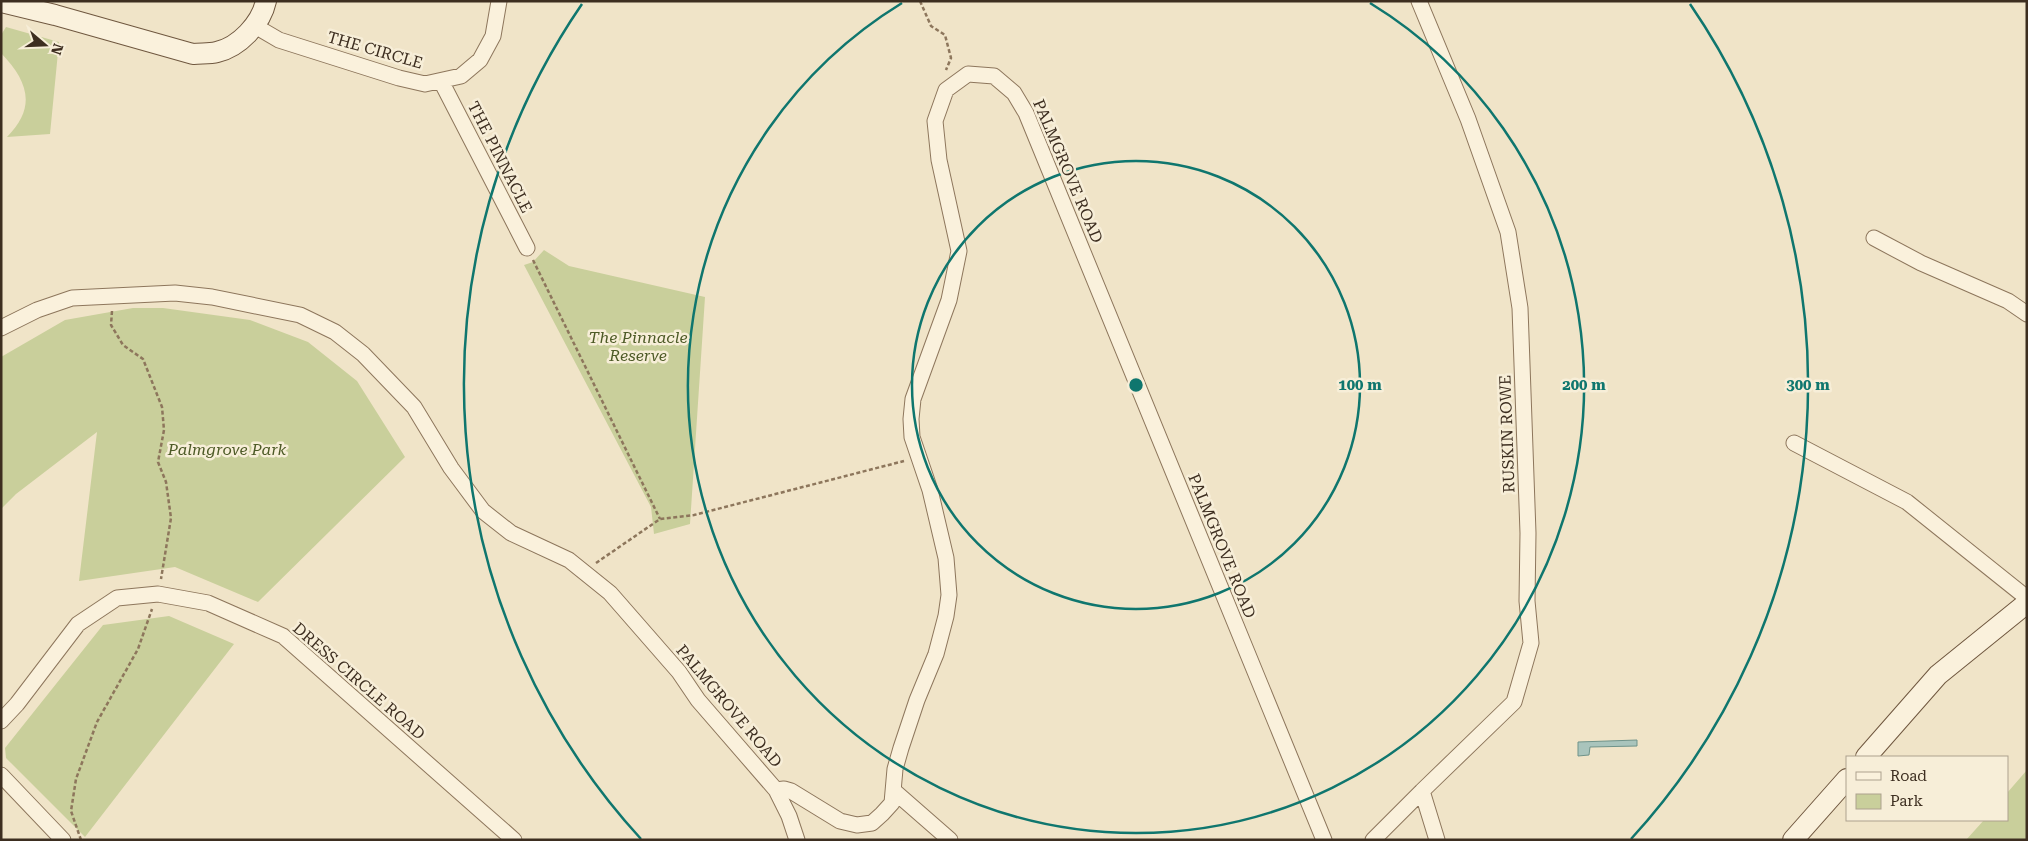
<svg xmlns="http://www.w3.org/2000/svg" width="2028" height="841" font-family="'Roboto Serif',serif">
<rect width="100%" height="100%" fill="#f0e4c8"/>
<!-- green -->
<path fill="#c9cf9b" d="M 6,27 L 59,42 L 50,134 L 7,137 C 37,107 28,81 1,53 L 1,35 Z
M 544,250 L 569,266 L 705,297 L 690,524 L 654,534 L 651,507 L 524,265 L 533,262 Z
M 133,308 L 163,308 L 250,320 L 308,342 L 357,381 L 405,457 L 258,602 L 175,567 L 79,581 L 97,432 L 16,494 L 1,509 L 1,357 L 65,320 Z
M 169,616 L 234,644 L 85,837 L 6,758 L 5,748 L 103,625 Z
M 2027,770 L 2027,840 L 1966,840 L 1984,820 L 2007,820 L 2007,793 Z"/>
<!-- water -->
<path fill="#a9c4bc" stroke="#6f938a" d="M 1637,740 L 1637,746 L 1590,747 L 1589,755 L 1578,756 L 1578,742 Z"/>
<g fill="none" stroke-linecap="round" stroke-linejoin="round">
<!-- street casing -->
<g stroke="#8d765c" stroke-width="17">
<path id="street" d="M 1419,1 L 1468,119 L 1508,232 L 1520,308 L 1528,533 L 1527,601 L 1531,643 L 1514,702 L 1422,791 L 1437,840
M 255,26 L 279,40 L 399,78 L 425,84 L 461,76 L 480,60 L 493,36 L 499,1
M 441,81 L 527,248
M 1874,238 L 1921,263 L 2008,301 L 2027,314
M 1,328 L 37,310 L 72,298 L 175,293 L 212,297 L 300,315 L 335,332 L 363,354 L 414,407 L 451,468 L 483,511 L 511,533 L 569,560 L 610,593 L 679,672 L 698,700 L 776,790 L 784,789 L 791,791 L 840,821 L 857,825 L 872,823 L 882,814 L 892,803 L 895,769 L 901,748 L 917,700 L 936,654 L 946,616 L 949,595 L 946,558 L 930,490 L 912,437 L 911,419 L 913,399 L 949,300 L 959,251 L 939,160 L 935,121 L 946,90 L 968,74 L 994,76 L 1014,93 L 1026,113 L 1324,840
M 1794,443 L 1907,502 L 2027,598
M 1,721 L 17,704 L 78,624 L 117,598 L 158,594 L 208,603 L 283,636 L 514,840
M 1,775 L 63,840
M 776,790 L 789,816 L 797,840
M 894,791 L 950,840
M 1373,840 L 1422,791"/>
</g>
<!-- secondary casing -->
<g stroke="#6f573f" stroke-width="22">
<path id="secondary" d="M 1,2 L 55,15 L 193,54 C 201,53 209,54 217,52 C 239,47 261,24 266,1
M 1866,757 L 1938,675 L 2027,603
M 1793,840 L 1847,779"/>
</g>
<!-- path -->
<path stroke="#8d765c" stroke-width="2.5" stroke-dasharray="4 2.5" stroke-linecap="butt" d="M 920,1 L 931,26 L 945,35 L 951,58 L 946,70
M 533,260 L 660,519
M 112,311 L 111,325 L 123,345 L 143,359 L 162,407 L 164,430 L 158,462 L 166,482 L 171,518 L 161,579
M 596,563 L 660,519 L 694,515 L 904,461
M 81,840 L 71,811 L 76,779 L 97,722 L 138,649 L 152,609"/>
<!-- street -->
<use href="#street" stroke="#faf1dc" stroke-width="15"/>
<!-- secondary -->
<use href="#secondary" stroke="#faf1dc" stroke-width="20"/>
</g>
<!-- distance rings -->
<g fill="none" stroke="#0f766e" stroke-width="2.5">
<circle cx="1136" cy="385" r="224"/>
<path d="M1370 3A448 448 0 1 1 902 3"/>
<path d="M641 839A672 672 0 0 1 582 4M1690 4A672 672 0 0 1 1631 839"/>
</g>
<g text-anchor="middle" dominant-baseline="central" stroke-width="5" stroke-linejoin="round" paint-order="stroke">
<!-- street labels -->
<g font-size="16" fill="#3d2e20" stroke="#f7eed8">
<text transform="translate(375 50) rotate(16)">THE CIRCLE</text>
<text transform="translate(500 157) rotate(63)">THE PINNACLE</text>
<text transform="translate(1068 171) rotate(67)">PALMGROVE ROAD</text>
<text transform="translate(1507 434) rotate(-92)">RUSKIN ROWE</text>
<text transform="translate(1222 546) rotate(68)">PALMGROVE ROAD</text>
<text transform="translate(359 681) rotate(41)">DRESS CIRCLE ROAD</text>
<text transform="translate(729 706) rotate(50)">PALMGROVE ROAD</text>
</g>
<!-- park labels -->
<g font-size="16" font-style="italic" fill="#4d5a26" stroke="#f7eed8">
<text x="638" y="337">The Pinnacle<tspan x="638" dy="18">Reserve</tspan></text>
<text x="227" y="449">Palmgrove Park</text>
</g>
</g>
<circle cx="1136" cy="385" r="8" fill="#0f766e" stroke="#f7eed8" stroke-width="2.5"/>
<g font-size="15" text-anchor="middle" font-weight="bold" fill="#0f766e" stroke="#f7eed8" stroke-width="5" stroke-linejoin="round" paint-order="stroke">
<text x="1360" y="390">100 m</text>
<text x="1584" y="390">200 m</text>
<text x="1808" y="390">300 m</text>
</g>
<!-- border -->
<rect width="2028" height="841" fill="none" stroke="#3d2e20" stroke-width="5"/>
<!-- legend -->
<rect x="1846" y="756" width="162" height="65" fill="#f7eed8" stroke="#ada18e"/>
<rect x="1856" y="772" width="25" height="8" fill="#faf1dc" stroke="#ada18e"/>
<text x="1890" y="781" font-size="15" fill="#3d2e20">Road</text>
<rect x="1856" y="794" width="25" height="15" fill="#c9cf9b" stroke="#ada18e"/>
<text x="1890" y="806" font-size="15" fill="#3d2e20">Park</text>
<!-- north arrow -->
<g transform="translate(45 45) rotate(109)" stroke="#f7eed8" stroke-width="4" paint-order="stroke">
<path d="M0-4L9 19L0 12L-9 19Z" fill="#3d2e20"/>
<text y="-8" font-size="14" font-weight="bold" text-anchor="middle" fill="#3d2e20">N</text>
</g>
</svg>
